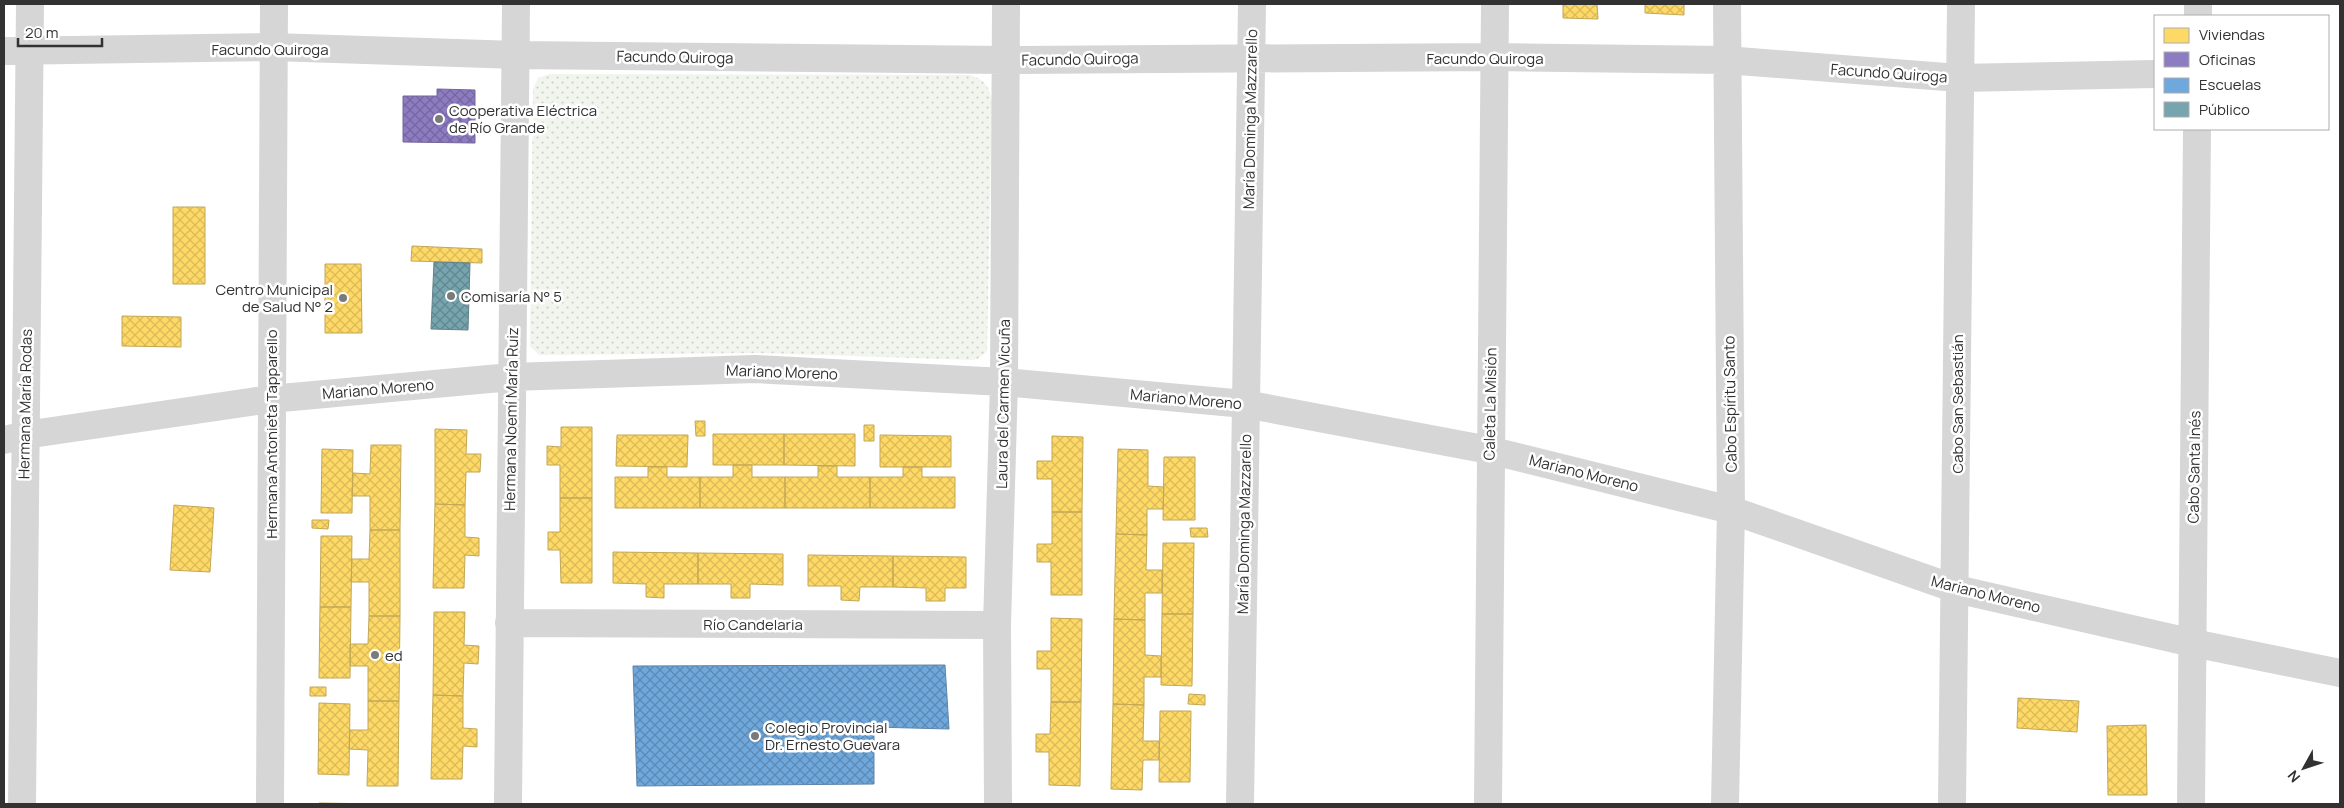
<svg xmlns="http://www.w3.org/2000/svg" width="2344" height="808" font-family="Manrope,sans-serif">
<defs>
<pattern id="grass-dots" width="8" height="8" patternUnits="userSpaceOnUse" patternTransform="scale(1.25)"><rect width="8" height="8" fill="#f1f5ed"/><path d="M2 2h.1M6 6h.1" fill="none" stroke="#cfd2cc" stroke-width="1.8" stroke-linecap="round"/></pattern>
<pattern id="homes-cross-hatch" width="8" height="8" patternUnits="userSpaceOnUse" patternTransform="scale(1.25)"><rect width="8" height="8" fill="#ffd966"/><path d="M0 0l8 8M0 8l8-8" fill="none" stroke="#dbbb59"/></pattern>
<pattern id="offices-cross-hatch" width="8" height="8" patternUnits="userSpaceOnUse" patternTransform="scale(1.25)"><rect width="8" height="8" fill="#8e7cc3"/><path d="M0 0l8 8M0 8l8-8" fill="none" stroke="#75669f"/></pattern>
<pattern id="schools-cross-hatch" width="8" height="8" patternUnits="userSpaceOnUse" patternTransform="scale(1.25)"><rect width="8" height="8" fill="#6fa8dc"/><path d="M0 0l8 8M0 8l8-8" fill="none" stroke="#5c89b3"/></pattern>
<pattern id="public-cross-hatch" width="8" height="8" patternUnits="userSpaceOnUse" patternTransform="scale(1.25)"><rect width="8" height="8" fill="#76a5af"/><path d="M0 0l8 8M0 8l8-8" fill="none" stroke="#61878f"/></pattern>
</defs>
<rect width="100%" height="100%" fill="#fff"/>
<!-- grass -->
<path fill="url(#grass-dots)" d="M 550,74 L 970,75 C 985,80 990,87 992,103 L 987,351 L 978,359 L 972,360 L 759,353 L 539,355 L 530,346 L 530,340 L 533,89 L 538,78 Z"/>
<!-- homes -->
<path fill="url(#homes-cross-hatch)" stroke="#c2a756" d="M 1563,4 L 1597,4 L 1598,19 L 1563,18 Z
M 1645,4 L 1684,4 L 1684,15 L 1645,13 Z
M 173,207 L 205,207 L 205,284 L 173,284 Z
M 412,246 L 482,249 L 482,263 L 411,261 Z
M 325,264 L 361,264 L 362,333 L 325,333 Z
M 122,316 L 181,317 L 181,347 L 122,346 Z
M 695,421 L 705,421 L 705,436 L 696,436 Z
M 864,425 L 874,425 L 874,441 L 864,441 Z
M 561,427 L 592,427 L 592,498 L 560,498 L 560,465 L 547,465 L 547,446 L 561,447 Z
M 435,429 L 467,430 L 466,454 L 481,454 L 480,472 L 466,472 L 465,505 L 435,504 Z
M 713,434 L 784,434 L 784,465 L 713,465 Z
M 784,434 L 855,434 L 855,466 L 784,465 Z
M 617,435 L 688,435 L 687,467 L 616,466 Z
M 880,435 L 951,436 L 951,467 L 880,467 Z
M 1052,436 L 1083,437 L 1082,512 L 1052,512 L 1052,479 L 1037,479 L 1037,461 L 1052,461 Z
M 371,445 L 401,445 L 400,530 L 370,530 L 370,496 L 352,496 L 353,473 L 370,474 Z
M 322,449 L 353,450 L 352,513 L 321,513 Z
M 1118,449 L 1148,450 L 1148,486 L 1164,487 L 1163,509 L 1147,509 L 1147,535 L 1116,534 Z
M 1164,457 L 1195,457 L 1195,520 L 1163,520 Z
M 733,465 L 752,465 L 752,477 L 785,477 L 785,508 L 700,508 L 700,477 L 733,477 Z
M 818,466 L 837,466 L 837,477 L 870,477 L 870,508 L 785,508 L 785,477 L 818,477 Z
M 648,467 L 667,467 L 667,477 L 700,477 L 700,508 L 615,508 L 615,477 L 648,477 Z
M 903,467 L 922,467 L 922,477 L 955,477 L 955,508 L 870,508 L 870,477 L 903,477 Z
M 560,498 L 592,498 L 592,583 L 561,583 L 560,550 L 548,550 L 548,532 L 560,532 Z
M 435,504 L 465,505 L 465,537 L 479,538 L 479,556 L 465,555 L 464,588 L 433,588 Z
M 174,505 L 214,508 L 210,572 L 170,570 Z
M 1052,512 L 1082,512 L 1082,595 L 1051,595 L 1051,562 L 1037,562 L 1037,544 L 1052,544 Z
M 312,520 L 329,520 L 328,529 L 312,528 Z
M 1190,528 L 1207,528 L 1208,537 L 1191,537 Z
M 370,530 L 400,530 L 400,616 L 369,616 L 369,582 L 351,582 L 352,559 L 369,559 Z
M 1116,534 L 1147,535 L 1146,570 L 1162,570 L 1162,593 L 1145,593 L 1145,620 L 1114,619 Z
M 321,536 L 352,536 L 351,607 L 320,607 Z
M 1163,543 L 1194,543 L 1193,614 L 1162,614 Z
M 613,552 L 698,553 L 698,584 L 664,584 L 664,598 L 646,597 L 646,584 L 613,583 Z
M 698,553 L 783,554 L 783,585 L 750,584 L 750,598 L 731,598 L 731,584 L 698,584 Z
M 808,555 L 893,556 L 893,587 L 860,587 L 859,601 L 841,600 L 841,586 L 808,586 Z
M 893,556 L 966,557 L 966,588 L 945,588 L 945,601 L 926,601 L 926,588 L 893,587 Z
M 320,607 L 351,607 L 350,678 L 319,678 Z
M 434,612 L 465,612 L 464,645 L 479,646 L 478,664 L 464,663 L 463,696 L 433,695 Z
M 1162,614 L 1193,614 L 1192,686 L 1161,685 Z
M 369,616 L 400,616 L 399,701 L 368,701 L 368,666 L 350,666 L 350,644 L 368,644 Z
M 1051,618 L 1082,619 L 1081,702 L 1051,702 L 1051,669 L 1037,669 L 1037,651 L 1051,651 Z
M 1114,619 L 1145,620 L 1145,655 L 1161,656 L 1161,677 L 1144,677 L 1144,705 L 1113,704 Z
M 310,687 L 326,687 L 326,696 L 310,696 Z
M 1189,694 L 1205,695 L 1205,705 L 1188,704 Z
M 433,695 L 463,696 L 463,728 L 477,729 L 477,747 L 463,746 L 462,779 L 431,779 Z
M 2018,698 L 2079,701 L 2077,732 L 2017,728 Z
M 368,701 L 399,701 L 398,786 L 367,786 L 368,750 L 349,749 L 350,730 L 368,730 Z
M 1051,702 L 1081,702 L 1080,786 L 1049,785 L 1049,752 L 1036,752 L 1036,734 L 1050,734 Z
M 319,703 L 350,704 L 349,775 L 318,774 Z
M 1113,704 L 1144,705 L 1143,741 L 1159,741 L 1159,760 L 1143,760 L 1142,790 L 1111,789 Z
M 1160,711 L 1191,711 L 1190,782 L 1159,782 Z
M 2146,725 L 2147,795 L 2108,795 L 2107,726 Z
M 319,803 L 382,804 L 319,804 Z"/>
<!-- offices -->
<path fill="url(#offices-cross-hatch)" stroke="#726698" d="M 437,89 L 475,90 L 475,143 L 403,142 L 403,96 L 437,96 Z"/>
<!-- schools -->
<path fill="url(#schools-cross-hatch)" stroke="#5d85a9" d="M 945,665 L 949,729 L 874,727 L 874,784 L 637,786 L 633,666 Z"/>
<!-- public -->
<path fill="url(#public-cross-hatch)" stroke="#62828a" d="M 434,262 L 470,263 L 468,330 L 431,329 Z"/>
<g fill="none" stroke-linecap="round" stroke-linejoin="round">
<!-- street -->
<path stroke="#d6d6d6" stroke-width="28" d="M 2198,4 L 2198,16
M 4,51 L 273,47 L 516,55 L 1006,60 L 1495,57 L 1726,60 L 1959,78 L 2155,74
M 4,440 L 25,435 L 270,399 L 511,377 L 755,369 L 1004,382 L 1245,404 L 1489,450 L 1731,510 L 1956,589 L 2193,643 L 2340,673
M 509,623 L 997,625
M 22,804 L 30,4
M 270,804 L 274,4
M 508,804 L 516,4
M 998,804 L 997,625 L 1004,382 L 1006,4
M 1240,804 L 1252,4
M 1488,804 L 1495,4
M 1725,804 L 1731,510 L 1727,4
M 1952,804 L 1961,4
M 2191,804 L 2197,129"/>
</g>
<!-- markers -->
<g fill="#7a7a7a" stroke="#fff" stroke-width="2">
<circle cx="439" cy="119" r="5"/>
<circle cx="451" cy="296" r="5"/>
<circle cx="343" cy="298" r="5"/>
<circle cx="375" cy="655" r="5"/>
<circle cx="755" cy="736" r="5"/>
</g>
<g text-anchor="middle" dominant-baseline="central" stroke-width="5" stroke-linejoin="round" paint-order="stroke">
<!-- street labels -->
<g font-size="15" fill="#323232" stroke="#fff">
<text x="270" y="49">Facundo Quiroga</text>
<text transform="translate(675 57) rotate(1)">Facundo Quiroga</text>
<text x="1485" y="58">Facundo Quiroga</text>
<text transform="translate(1080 59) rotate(-1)">Facundo Quiroga</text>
<text transform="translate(1889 73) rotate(4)">Facundo Quiroga</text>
<text transform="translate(1250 119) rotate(-89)">María Dominga Mazzarello</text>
<text transform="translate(782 372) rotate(2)">Mariano Moreno</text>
<text transform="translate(378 389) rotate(-5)">Mariano Moreno</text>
<text transform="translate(1186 399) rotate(5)">Mariano Moreno</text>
<text transform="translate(25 404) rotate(-89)">Hermana María Rodas</text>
<text transform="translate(1003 404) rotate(-89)">Laura del Carmen Vicuña</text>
<text transform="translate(1490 404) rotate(-89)">Caleta La Misión</text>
<text transform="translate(1730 404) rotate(-91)">Cabo Espíritu Santo</text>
<text transform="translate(1957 404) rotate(-90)">Cabo San Sebastián</text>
<text transform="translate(511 419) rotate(-89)">Hermana Noemí María Ruiz</text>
<text transform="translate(271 434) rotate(-90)">Hermana Antonieta Tapparello</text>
<text transform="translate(2194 467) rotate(-89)">Cabo Santa Inés</text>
<text transform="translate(1584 473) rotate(14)">Mariano Moreno</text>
<text transform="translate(1244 524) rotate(-89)">María Dominga Mazzarello</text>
<text transform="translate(1986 594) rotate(14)">Mariano Moreno</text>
<text x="753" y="624">Río Candelaria</text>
</g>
<!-- poi labels -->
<g font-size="15" fill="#323232" stroke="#fff" text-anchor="start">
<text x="449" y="110">Cooperativa Eléctrica<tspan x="449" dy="17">de Río Grande</tspan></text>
<text x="333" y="289" text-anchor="end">Centro Municipal<tspan x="333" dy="17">de Salud N° 2</tspan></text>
<text x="461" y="296">Comisaría N° 5</text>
<text x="385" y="655">ed</text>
<text x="765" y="727">Colegio Provincial<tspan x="765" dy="17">Dr. Ernesto Guevara</tspan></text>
</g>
</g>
<!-- border -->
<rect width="2344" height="808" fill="none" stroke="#323232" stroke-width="10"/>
<!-- legend -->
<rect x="2154" y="15" width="175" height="115" fill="#ffffff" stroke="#adadad"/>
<rect x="2164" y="28" width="25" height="15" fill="#ffd966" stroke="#adadad"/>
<text x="2199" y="40" font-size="15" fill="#323232">Viviendas</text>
<rect x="2164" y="52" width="25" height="15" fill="#8e7cc3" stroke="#adadad"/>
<text x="2199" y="65" font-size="15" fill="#323232">Oficinas</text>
<rect x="2164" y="78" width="25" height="15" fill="#6fa8dc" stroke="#adadad"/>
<text x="2199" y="90" font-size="15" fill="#323232">Escuelas</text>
<rect x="2164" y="102" width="25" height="15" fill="#76a5af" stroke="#adadad"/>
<text x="2199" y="115" font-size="15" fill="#323232">Público</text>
<!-- north arrow -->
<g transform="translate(2304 768) rotate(230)" stroke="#ffffff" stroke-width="4" paint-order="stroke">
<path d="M0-4L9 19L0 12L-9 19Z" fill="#323232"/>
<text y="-8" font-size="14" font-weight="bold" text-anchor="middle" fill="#323232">N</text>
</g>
<!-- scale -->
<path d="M18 38v8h84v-8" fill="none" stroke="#323232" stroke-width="2.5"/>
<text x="25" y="38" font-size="15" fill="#323232" stroke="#ffffff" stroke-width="4" paint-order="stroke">20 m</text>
</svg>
